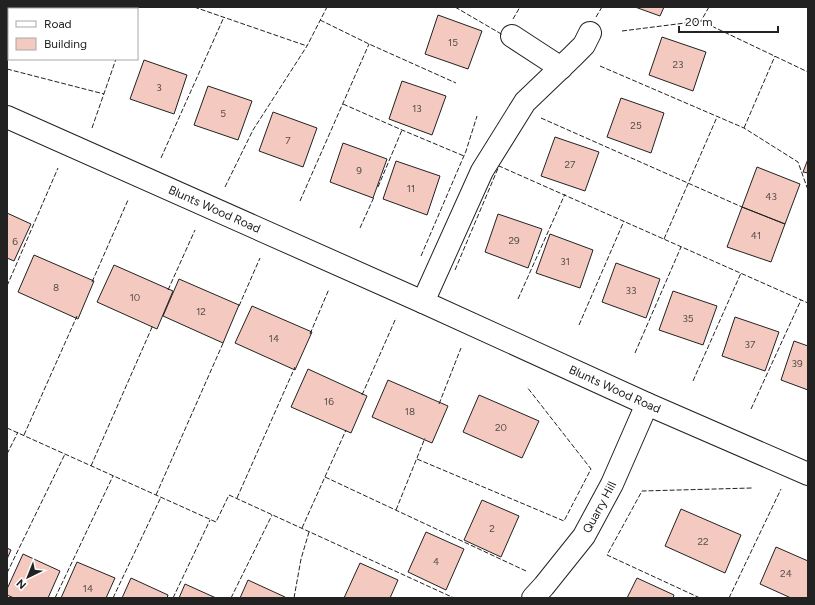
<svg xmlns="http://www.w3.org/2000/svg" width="815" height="605" font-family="Figtree,sans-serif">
<rect width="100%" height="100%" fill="#fff"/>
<!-- building -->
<path fill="#f3c9c0" stroke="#222" d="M 7,7 L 62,7 L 61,9 L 9,9 L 9,32 L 7,31 Z
M 635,7 L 664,7 L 660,16 Z
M 438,15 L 482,31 L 468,69 L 425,54 Z
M 662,37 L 706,52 L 693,91 L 649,75 Z
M 144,60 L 187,75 L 174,114 L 130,99 Z
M 402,81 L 446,96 L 432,135 L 389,119 Z
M 208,86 L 252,101 L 238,140 L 194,125 Z
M 621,98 L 664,113 L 651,153 L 607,137 Z
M 273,112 L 317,128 L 303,167 L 259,151 Z
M 555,137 L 599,152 L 585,191 L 541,176 Z
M 343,143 L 387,159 L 373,198 L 330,182 Z
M 808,159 L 808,173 L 803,172 Z
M 396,161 L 440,176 L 427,215 L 383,199 Z
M 757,167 L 800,184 L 785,224 L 742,207 Z
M 742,207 L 785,224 L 771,262 L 727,247 Z
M 7,213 L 31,224 L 14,261 L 7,258 Z
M 498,214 L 542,229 L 528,268 L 485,252 Z
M 550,234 L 593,250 L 580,288 L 536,273 Z
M 34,255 L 94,281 L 78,319 L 18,292 Z
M 616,263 L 660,279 L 646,318 L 602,302 Z
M 114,265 L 173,291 L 157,329 L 97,302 Z
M 179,279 L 239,305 L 223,343 L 163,316 Z
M 673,291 L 717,306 L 703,345 L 659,330 Z
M 252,306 L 312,332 L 295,370 L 235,343 Z
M 735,317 L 779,332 L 765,371 L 722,356 Z
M 794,341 L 808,346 L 808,390 L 781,380 Z
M 308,369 L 367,396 L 351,433 L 291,407 Z
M 388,380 L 448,406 L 432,443 L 372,417 Z
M 479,395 L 539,421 L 522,458 L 463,432 Z
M 482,500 L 519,516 L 501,557 L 464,540 Z
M 681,509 L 741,535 L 725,573 L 665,546 Z
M 426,532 L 464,549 L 446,590 L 408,572 Z
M 776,547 L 808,561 L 808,598 L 791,598 L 760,584 Z
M 7,548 L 11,550 L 7,559 Z
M 23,554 L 60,571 L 48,598 L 14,598 L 7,595 L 7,589 Z
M 77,562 L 115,578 L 106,598 L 61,598 Z
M 360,563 L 398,580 L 390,598 L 344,598 Z
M 131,578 L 168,595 L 167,598 L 122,598 Z
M 637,578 L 674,595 L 673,598 L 627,598 Z
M 248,580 L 285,597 L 285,598 L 240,598 Z
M 185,584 L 216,598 L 179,598 Z"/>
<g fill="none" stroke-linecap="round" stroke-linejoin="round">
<!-- minor casing -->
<g stroke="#222" stroke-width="24">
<g id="minor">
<path d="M 512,36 L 561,68"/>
<path id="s1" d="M 7,117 L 423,302 L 647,404 L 808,474"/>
<path d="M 423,302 L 482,171 L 525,102 L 572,57 L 584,45 L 590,33"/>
<path id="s2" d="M 533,598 L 544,586 L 584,536 L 612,484 L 647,404"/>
</g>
</g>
<!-- minor -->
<use href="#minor" stroke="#fff" stroke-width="22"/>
<!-- fence -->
<path stroke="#222" stroke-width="1" stroke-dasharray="5 2" stroke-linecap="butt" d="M 194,7 L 307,46
M 455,7 L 503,35
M 709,7 L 701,21 L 808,72
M 133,9 L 134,7
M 596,17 L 602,7
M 513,19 L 520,7
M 320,20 L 369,44 L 456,83
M 622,31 L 701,21
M 600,66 L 744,128 L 798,162 L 808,190
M 7,69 L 104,94
M 343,104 L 402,130 L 464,156
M 541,118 L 742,207
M 92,128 L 116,59
M 744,128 L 775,56
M 161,158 L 224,17
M 225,187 L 253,130 L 307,46 L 327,7
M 378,187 L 402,130
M 300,201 L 369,44
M 360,228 L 374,197
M 664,239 L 717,117
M 421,256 L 466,151 L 477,116
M 455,270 L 499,166 L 808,303
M 92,282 L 128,200
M 7,286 L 58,168
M 168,290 L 195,230
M 518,299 L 565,194
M 239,306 L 260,258
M 579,325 L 624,221
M 310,334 L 329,289
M 635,353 L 681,247
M 693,381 L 741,273
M 362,395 L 396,318
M 439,404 L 461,348
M 751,409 L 801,300
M 7,428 L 216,522 L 229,495 L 454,598
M 24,435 L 77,316
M 7,454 L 18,432
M 417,459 L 564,521 L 591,469 L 527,387
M 91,466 L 153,325
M 325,477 L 526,571
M 156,495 L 224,341
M 237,498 L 295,367
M 396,510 L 425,438
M 302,528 L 346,430
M 7,573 L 65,454
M 55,598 L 113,476
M 113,598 L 161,497
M 173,598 L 210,520
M 231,598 L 272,515
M 294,598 L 301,559 L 309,532
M 700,598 L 607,555 L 642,491 L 752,488
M 729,598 L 781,489"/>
</g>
<g text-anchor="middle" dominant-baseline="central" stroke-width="3" stroke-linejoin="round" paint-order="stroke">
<!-- number labels -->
<g font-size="10" fill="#564c4a">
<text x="453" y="42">15</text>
<text x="678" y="64">23</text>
<text x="159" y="87">3</text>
<text x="417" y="108">13</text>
<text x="223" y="113">5</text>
<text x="636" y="125">25</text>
<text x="288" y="140">7</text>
<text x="570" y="164">27</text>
<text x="359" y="170">9</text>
<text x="411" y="188">11</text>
<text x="771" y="196">43</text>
<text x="756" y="235">41</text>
<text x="514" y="240">29</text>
<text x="15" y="241">6</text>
<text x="565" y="261">31</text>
<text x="56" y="287">8</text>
<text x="631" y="290">33</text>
<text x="135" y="297">10</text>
<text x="201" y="311">12</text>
<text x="688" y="318">35</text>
<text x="274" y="338">14</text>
<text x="750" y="344">37</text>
<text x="797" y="363">39</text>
<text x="329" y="401">16</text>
<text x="410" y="411">18</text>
<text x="501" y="427">20</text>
<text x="492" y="528">2</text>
<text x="703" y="541">22</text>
<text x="436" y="561">4</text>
<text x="786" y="573">24</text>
<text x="88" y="588">14</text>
</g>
<!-- street labels -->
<g font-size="12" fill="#222" stroke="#fff">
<text stroke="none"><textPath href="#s1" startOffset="227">Blunts Wood Road</textPath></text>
<text stroke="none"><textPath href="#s1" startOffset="666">Blunts Wood Road</textPath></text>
<text stroke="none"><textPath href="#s2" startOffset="113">Quarry Hill</textPath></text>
</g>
</g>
<!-- border -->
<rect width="815" height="605" fill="none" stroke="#222222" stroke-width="16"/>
<!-- legend -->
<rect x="8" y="8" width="130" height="52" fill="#ffffff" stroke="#a7a7a7"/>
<rect x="16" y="21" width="20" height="6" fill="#ffffff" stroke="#a7a7a7"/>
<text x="44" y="28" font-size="12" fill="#222222">Road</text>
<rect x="16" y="38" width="20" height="12" fill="#f3c9c0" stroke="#a7a7a7"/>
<text x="44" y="48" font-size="12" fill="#222222">Building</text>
<!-- north arrow -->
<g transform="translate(28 577) rotate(223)" stroke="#ffffff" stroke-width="3" paint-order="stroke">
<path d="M0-3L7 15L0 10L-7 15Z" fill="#222222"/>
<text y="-6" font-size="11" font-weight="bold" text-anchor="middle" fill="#222222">N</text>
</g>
<!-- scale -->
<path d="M679 26v6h99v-6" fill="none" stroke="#222222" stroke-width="2"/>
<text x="685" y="26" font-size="12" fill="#222222" stroke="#ffffff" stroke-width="3" paint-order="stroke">20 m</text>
</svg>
